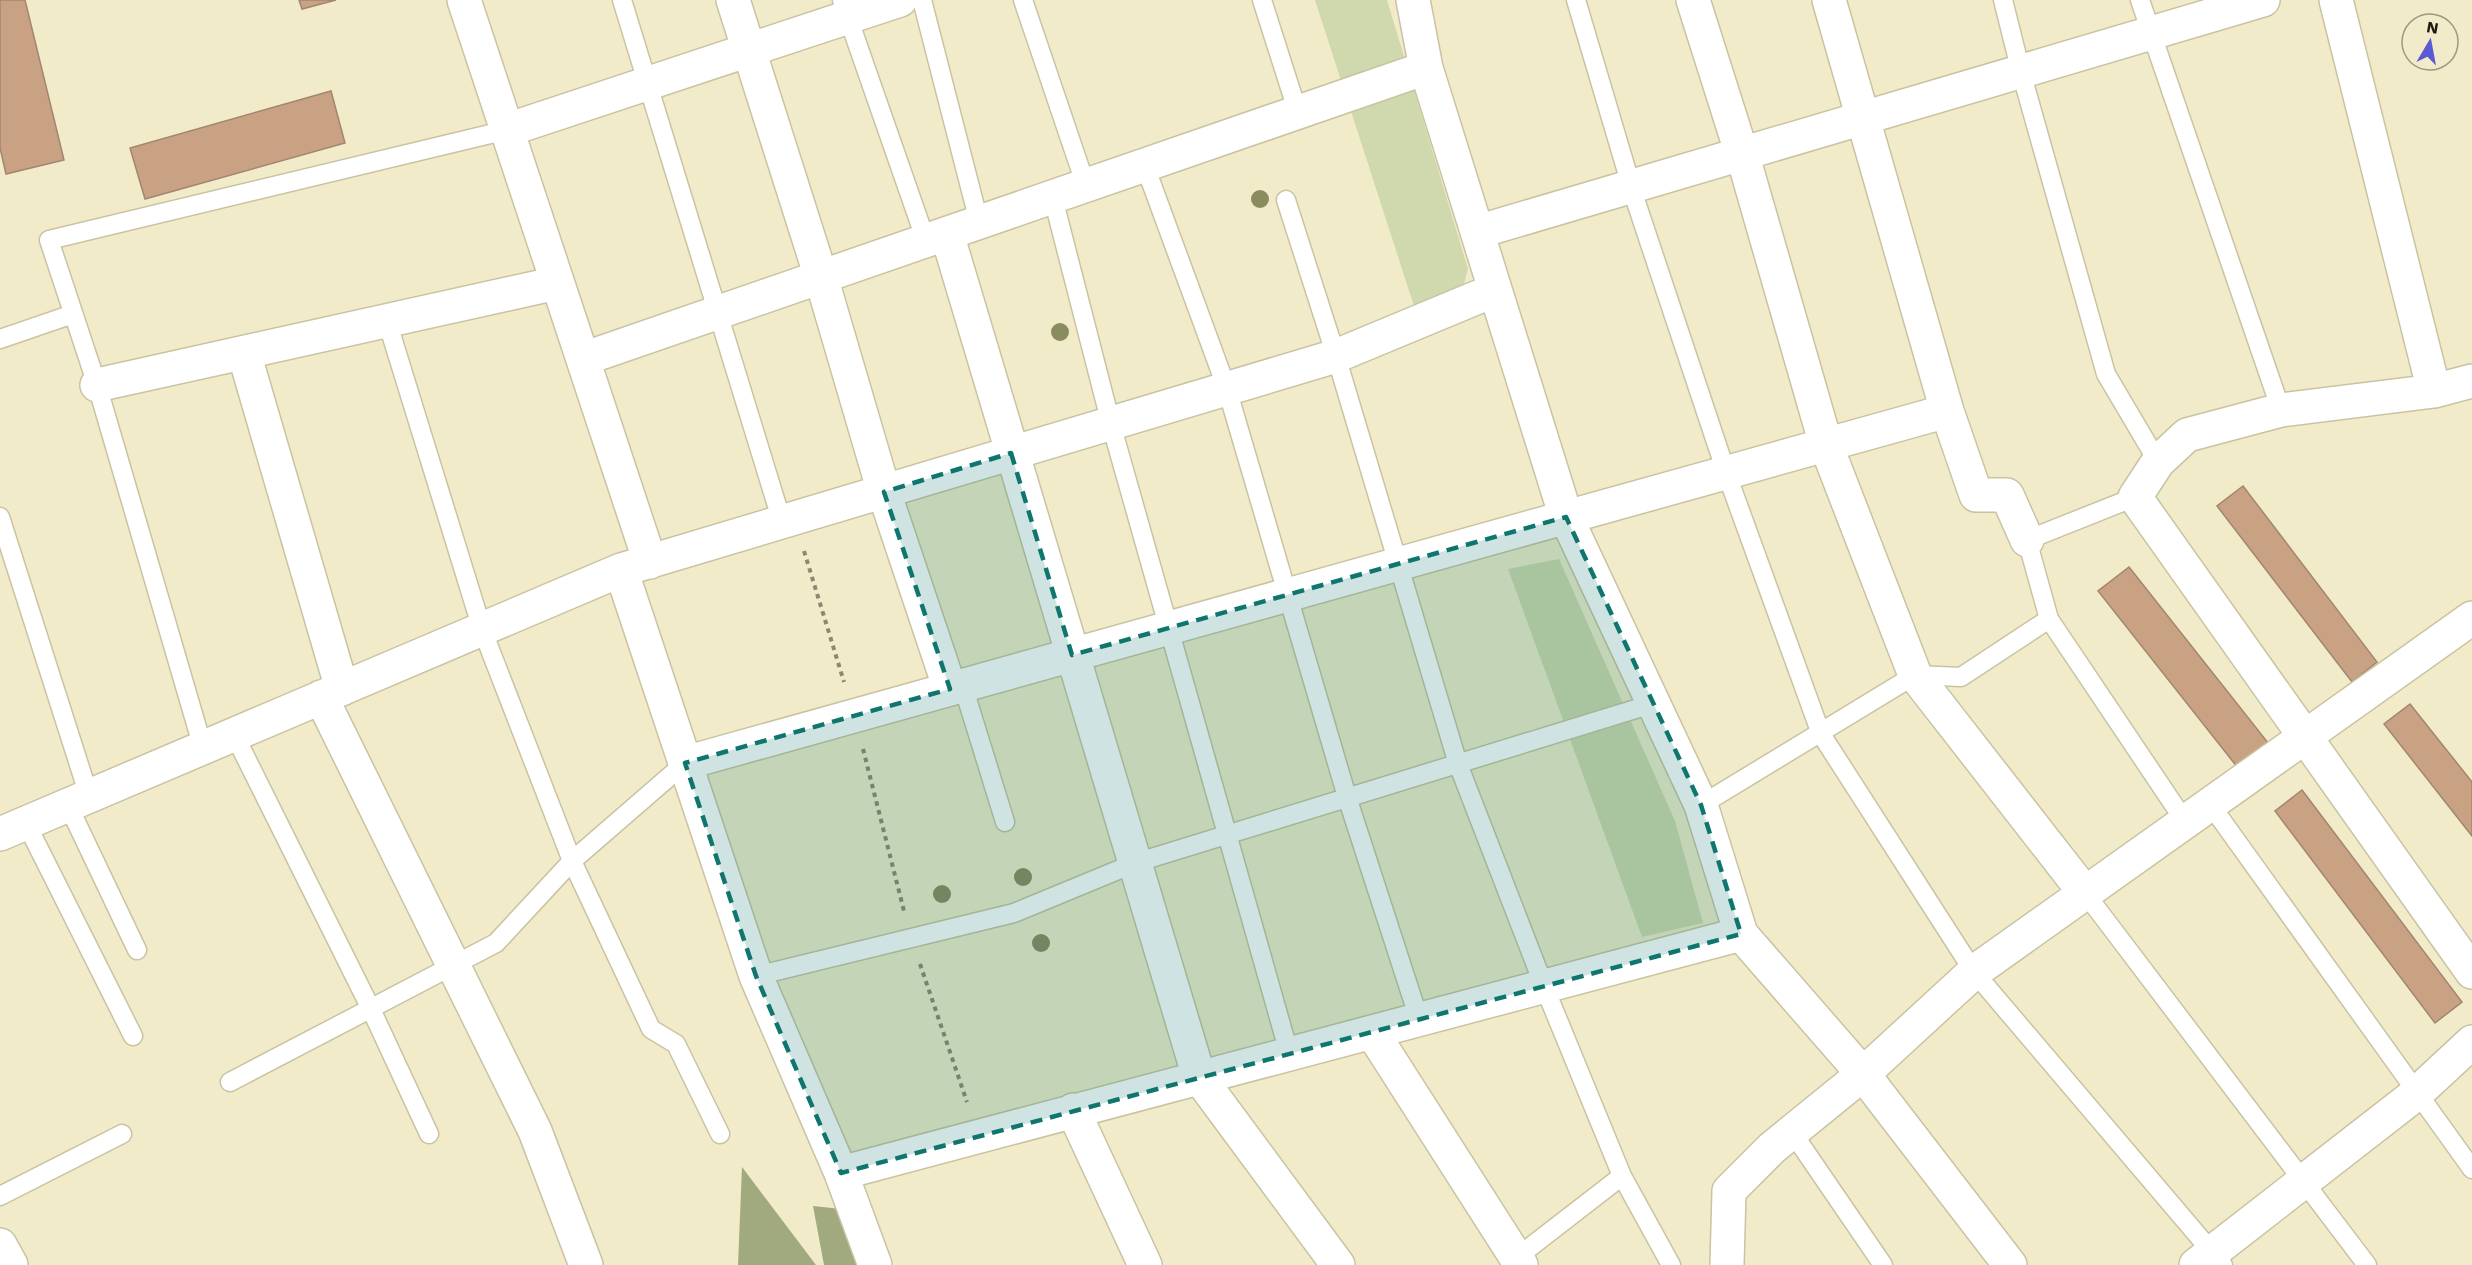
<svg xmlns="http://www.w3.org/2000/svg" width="2472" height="1265" font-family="'Work Sans',sans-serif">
<rect width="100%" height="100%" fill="#f2ebc9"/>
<!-- green -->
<path fill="#cfd9ad" d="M 1315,0 L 1387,0 L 1468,269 L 1461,295 L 1415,309 Z
M 1559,559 L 1675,821 L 1703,923 L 1642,937 L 1508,569 Z"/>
<!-- forest -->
<path fill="#a0aa7e" d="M 742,1167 L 816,1265 L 738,1265 Z
M 813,1206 L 841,1209 L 860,1265 L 824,1265 Z"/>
<!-- building -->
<path fill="#c8a283" stroke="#a28671" stroke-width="1.5" d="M 0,0 L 25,0 L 64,160 L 6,174 L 0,148 Z
M 299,0 L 336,0 L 302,9 Z
M 331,91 L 345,143 L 145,199 L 130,148 Z
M 2243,486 L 2377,662 L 2352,682 L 2217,506 Z
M 2129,567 L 2269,744 L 2238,768 L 2098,591 Z
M 2410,704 L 2472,782 L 2472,836 L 2384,724 Z
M 2302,790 L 2462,1002 L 2435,1023 L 2275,811 Z"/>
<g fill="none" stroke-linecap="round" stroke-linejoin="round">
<!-- service casing -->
<g stroke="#cac3a2" stroke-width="21">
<path id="service" d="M 622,0 L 782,522
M 842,0 L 926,241
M 922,0 L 979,222
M 1023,0 L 1086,186
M 1262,0 L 1298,113
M 1576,0 L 1635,199 L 1726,472 L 1821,734 L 1974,972 L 2223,1265
M 2003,0 L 2021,72 L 2106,374 L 2158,462
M 2140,0 L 2281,410
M 1145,166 L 1227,389 L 1347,797 L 1419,1019
M 1053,198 L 1111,424 L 1289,1053
M 1286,200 L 1336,356 L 1458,764 L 1544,986 L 1622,1176 L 1671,1265
M 387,321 L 482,629 L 572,861 L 651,1029 L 676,1044 L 720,1134
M 0,339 L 73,314
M 0,517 L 89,796
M 2049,619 L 2186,823
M 963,686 L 1005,822
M 234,734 L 370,1007 L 429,1134
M 203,748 L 97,385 L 49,240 L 507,130
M 2210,804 L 2472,1169
M 68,805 L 137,950
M 1701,805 L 1915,675 L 1961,677 L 2049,619 L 2027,540 L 2135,497
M 26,823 L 133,1036
M 2085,893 L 2367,1265
M 756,976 L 1014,913 L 1135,863 L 1652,704
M 230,1082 L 496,943 L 572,861 L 685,763
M 1792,1132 L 1883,1265
M 0,1196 L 122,1134
M 1516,1258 L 1622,1176"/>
</g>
<!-- minor casing -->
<g stroke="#cac3a2" stroke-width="36">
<path id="minor" d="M 464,0 L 650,562
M 733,0 L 821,277 L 884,492 L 950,689
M 1413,0 L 1426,68 L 1566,517 L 1701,805 L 1741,934 L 1863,1074 L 2010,1265
M 1693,0 L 1746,167 L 1826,445 L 1915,675 L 2085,893
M 1829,0 L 1947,411 L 1976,495 L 2007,495 L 2027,540
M 2336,0 L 2434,391
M 507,130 L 900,0
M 1477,232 L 2263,0
M 947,234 L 1199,1077 L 1338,1265
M 244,353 L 342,689
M 583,359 L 1426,68
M 2472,381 L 2434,391 L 2281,410 L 2187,435 L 2158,462 L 2135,497 L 2472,972
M 97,385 L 557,283
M 621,570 L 1336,356 L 1495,290
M 321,697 L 535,1131 L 586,1265
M 685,763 L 1947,411
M 0,834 L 621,570 L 756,976 L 841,1173 L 875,1265
M 1372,1032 L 1521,1265
M 1073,1110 L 1145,1265
M 841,1173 L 1741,934
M 1727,1265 L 1729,1191 L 1772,1148 L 1863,1074 L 1974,972 L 2472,618
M 2196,1265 L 2416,1094 L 2472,1042"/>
</g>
<!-- secondary casing -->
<g stroke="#cac3a2" stroke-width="36">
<path id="secondary" d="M 0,1245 L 11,1265"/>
</g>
<!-- path -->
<path stroke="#8d8870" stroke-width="4" stroke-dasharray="4.5 4.5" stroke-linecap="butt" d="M 804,551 L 844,682
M 863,749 L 904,911
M 920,964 L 967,1102"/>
<!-- service -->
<use href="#service" stroke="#fff" stroke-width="18"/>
<!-- minor -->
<use href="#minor" stroke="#fff" stroke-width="33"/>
<!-- secondary -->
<use href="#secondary" stroke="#fff" stroke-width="33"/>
</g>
<!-- trees -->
<g fill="#8a8b5e">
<circle cx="1260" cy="199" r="9"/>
<circle cx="1060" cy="332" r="9"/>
<circle cx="1023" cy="877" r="9"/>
<circle cx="942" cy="894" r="9"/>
<circle cx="1041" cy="943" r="9"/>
</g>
<!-- marked area -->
<path fill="#0f766e" fill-opacity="0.2" stroke="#0f766e" stroke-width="4.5" stroke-dasharray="12 8" stroke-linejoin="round" d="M 1011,453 L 1072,655 L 1566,517 L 1701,805 L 1741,934 L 841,1173 L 756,976 L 685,763 L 950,689 L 884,492 Z"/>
<!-- north arrow -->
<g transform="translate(2430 42) rotate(10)"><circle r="28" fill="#f2ebc9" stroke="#9d987f" stroke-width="1.5"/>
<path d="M0-4.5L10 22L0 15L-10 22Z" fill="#5a5ad2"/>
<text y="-9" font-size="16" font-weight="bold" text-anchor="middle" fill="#1e1b0f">N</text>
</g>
</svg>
